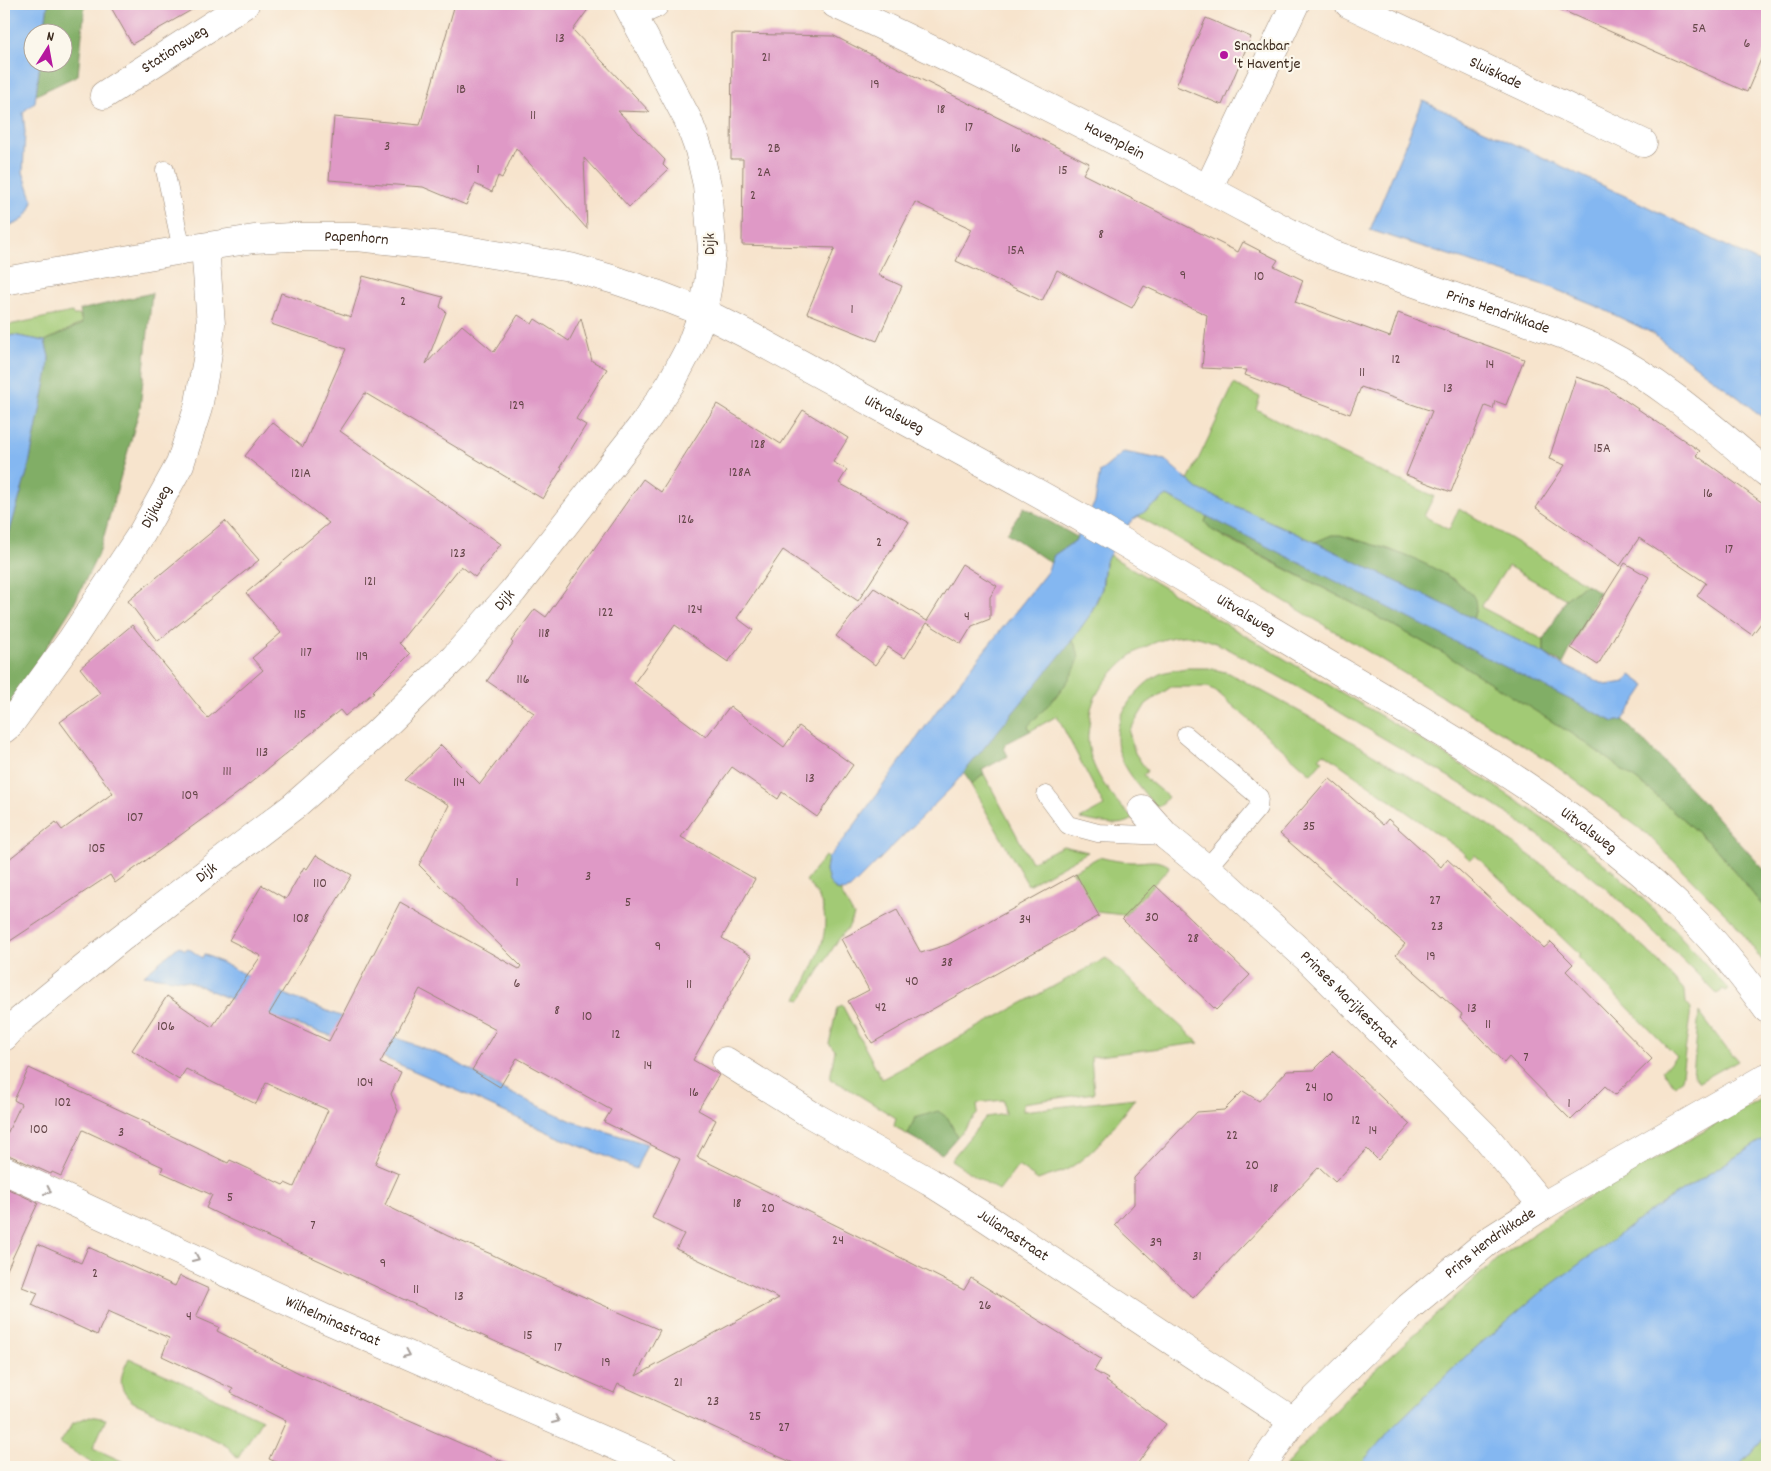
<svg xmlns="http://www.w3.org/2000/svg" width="1771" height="1471" font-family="Dekko,sans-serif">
<rect width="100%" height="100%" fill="#fbf7ec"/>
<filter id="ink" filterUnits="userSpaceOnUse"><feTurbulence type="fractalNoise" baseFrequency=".02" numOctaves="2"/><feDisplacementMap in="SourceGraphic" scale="10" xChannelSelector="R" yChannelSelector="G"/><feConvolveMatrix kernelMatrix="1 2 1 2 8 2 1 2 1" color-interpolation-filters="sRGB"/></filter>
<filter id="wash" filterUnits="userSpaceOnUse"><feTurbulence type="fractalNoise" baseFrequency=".0096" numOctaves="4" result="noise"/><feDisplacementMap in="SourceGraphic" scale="20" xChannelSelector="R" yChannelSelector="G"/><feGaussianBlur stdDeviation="1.12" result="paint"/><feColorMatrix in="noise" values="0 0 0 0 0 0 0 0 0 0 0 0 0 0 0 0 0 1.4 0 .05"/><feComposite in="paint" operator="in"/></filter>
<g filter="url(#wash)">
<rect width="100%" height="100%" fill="#f7e4cd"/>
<!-- green -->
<path fill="#a2ca75" stroke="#6e7a4a" d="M 72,312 L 73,315 L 80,315 L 82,323 L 45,341 L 13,335 L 4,338 L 4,326 Z
M 1234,384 L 1260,397 L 1256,409 L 1340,453 L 1434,496 L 1424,516 L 1449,530 L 1459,508 L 1588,585 L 1582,586 L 1566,599 L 1508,566 L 1481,607 L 1544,640 L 1544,653 L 1473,619 L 1476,607 L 1455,580 L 1422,563 L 1389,549 L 1332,535 L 1315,542 L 1198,489 L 1188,481 Z
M 1167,496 L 1207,515 L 1205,522 L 1212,530 L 1227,539 L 1362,608 L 1448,656 L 1583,741 L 1650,790 L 1717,850 L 1767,911 L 1767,967 L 1734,922 L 1646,833 L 1549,761 L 1243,576 L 1138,516 Z
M 1109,555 L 1420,739 L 1487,781 L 1564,832 L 1617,874 L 1671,926 L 1729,990 L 1726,992 L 1723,990 L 1717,994 C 1657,933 1595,874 1524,825 C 1464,783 1398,748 1336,710 C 1309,693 1282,678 1254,663 C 1235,653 1214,639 1192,636 C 1167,634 1136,648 1119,666 C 1106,679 1092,696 1090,715 C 1090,724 1087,734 1088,742 C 1091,773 1112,797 1133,819 C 1119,829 1095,821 1080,819 L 1104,806 L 1059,720 L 1057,716 L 1030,731 L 1028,726 L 1062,690 L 1077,647 L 1072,640 C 1084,624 1095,608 1102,589 C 1105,577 1102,566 1109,555 Z
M 1186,668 L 1209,668 L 1229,673 L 1315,720 L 1469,811 L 1592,901 L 1648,951 L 1685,991 L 1686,1003 L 1691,1009 L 1681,1081 L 1676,1086 L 1662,1071 L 1676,1056 L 1578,957 L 1580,955 L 1475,855 L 1470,860 L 1460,850 L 1324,753 L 1319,758 L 1323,760 L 1311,774 L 1216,691 L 1207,687 L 1171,687 L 1146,704 L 1129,732 L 1135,753 L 1147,771 L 1143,776 L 1168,797 L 1160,806 L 1155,807 C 1142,789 1123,770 1118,748 C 1112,719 1133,691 1156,676 C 1164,671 1176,670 1186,668 Z
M 984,774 L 1031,862 L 1063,846 L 1088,852 L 1028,885 L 971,785 Z
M 825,856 L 828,858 L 826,870 L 835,890 L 840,891 L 854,916 L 848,928 L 838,940 L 801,1000 L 797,999 C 816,960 844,918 806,881 Z
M 1099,857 C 1110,860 1122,862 1134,862 C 1148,862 1157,858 1169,866 L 1168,869 L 1125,915 L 1096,912 L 1073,871 Z
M 1106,958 L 1199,1043 L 1091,1057 L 1094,1093 L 1023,1103 L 1023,1111 L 1135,1098 C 1115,1124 1097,1152 1068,1169 C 1059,1174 1047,1176 1038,1180 L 1018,1166 L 999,1191 L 951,1160 L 986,1117 L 1005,1114 L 1003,1100 L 977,1103 L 978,1113 L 957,1137 L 952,1126 L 915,1118 L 908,1135 L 894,1126 L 896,1118 L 844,1086 L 830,1079 L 835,1050 L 829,1044 L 837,1008 L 842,1005 L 882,1079 Z
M 1699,1012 L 1732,1056 L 1734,1055 L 1738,1060 L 1699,1082 L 1693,1075 Z
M 1764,1097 L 1767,1101 L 1767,1137 L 1652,1210 L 1465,1357 L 1392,1428 L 1358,1467 L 1285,1467 L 1316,1430 L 1362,1382 L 1497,1259 L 1576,1204 Z
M 129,1358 L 262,1419 L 238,1458 L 228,1447 L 220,1442 L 133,1402 C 116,1388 120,1376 129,1358 Z
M 90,1416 L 106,1419 L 93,1448 L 135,1467 L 98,1467 L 60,1443 L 73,1423 Z
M 1767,1434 L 1767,1467 L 1738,1467 Z"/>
<!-- forest -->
<path fill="#81ae66" stroke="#5e6c42" d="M 48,4 L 85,4 L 78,75 L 36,95 L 40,63 L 62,62 L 62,32 L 44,32 Z
M 152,293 L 140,408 L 100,550 L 73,606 L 4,714 L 4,551 L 28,469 L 48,371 L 49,357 L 45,341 L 82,324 L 80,310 Z
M 1024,507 L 1077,537 L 1075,541 L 1054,555 L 1051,563 L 1007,533 Z
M 1208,515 L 1614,722 L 1623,720 L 1701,800 L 1767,873 L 1767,911 L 1717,850 L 1650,790 L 1583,741 L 1448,656 L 1362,608 L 1212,530 L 1205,522 Z
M 1332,535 L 1340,535 C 1381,547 1431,560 1464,588 C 1467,591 1472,593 1473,596 C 1478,603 1475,611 1473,619 L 1315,542 Z
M 1588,585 L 1599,592 L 1563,664 L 1544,653 L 1544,640 L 1566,599 L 1582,586 Z
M 1072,640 C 1076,646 1080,653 1078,661 C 1070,685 1045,708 1028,726 L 1030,731 L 1005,744 L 1004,748 L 1008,756 L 982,770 L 984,774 L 971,785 L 964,772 Z
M 938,1111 L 948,1118 L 957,1137 L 942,1154 L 908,1135 L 915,1118 Z"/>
<!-- water -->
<path fill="#84b7f1" stroke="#607088" d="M 6,4 L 48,4 L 44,32 L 32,32 L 32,62 L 40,63 L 35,102 L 23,112 L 25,132 L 23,172 L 33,201 C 29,215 20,227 4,225 L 4,17 Z
M 1423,101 L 1642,204 L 1767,266 L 1767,421 L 1739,398 L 1650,332 L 1594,305 L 1547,286 L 1370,230 Z
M 13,335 L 45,341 L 49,357 L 48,371 L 28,469 L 4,551 L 4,338 Z
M 1124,452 L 1165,460 L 1198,489 L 1315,542 L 1544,653 L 1556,662 L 1606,685 L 1625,682 L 1631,675 L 1646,686 L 1623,720 L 1614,722 L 1167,496 L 1130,522 L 1105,562 L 1102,588 L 1090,615 L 1067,647 L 951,788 L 850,889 L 843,891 L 836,890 L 829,882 L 826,870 L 828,858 L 846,837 L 938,709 L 1047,572 L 1054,555 L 1075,541 L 1095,502 L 1100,472 Z
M 179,946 L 185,950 L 188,948 L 202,958 L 204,954 L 291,997 L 449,1058 L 502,1089 L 574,1122 L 647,1144 L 636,1169 L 563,1139 L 428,1077 L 341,1039 L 270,1016 L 188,981 L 144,975 Z
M 1767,1137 L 1767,1434 L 1738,1467 L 1358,1467 L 1392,1428 L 1465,1357 L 1536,1296 L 1652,1210 Z"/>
<g id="blocks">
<!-- building -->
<path fill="#df99c6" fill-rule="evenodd" d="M 109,4 L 202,4 L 132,44 Z
M 455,4 L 592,4 L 573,30 L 650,112 L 618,111 L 665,160 L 663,165 L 668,170 L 629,207 L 584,158 L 587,229 L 516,148 L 502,178 L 498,176 L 492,192 L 475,184 L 466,205 L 423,187 L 329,180 L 334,117 L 420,125 Z
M 1548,4 L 1767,4 L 1767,45 L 1747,92 Z
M 1206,18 L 1251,37 L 1222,105 L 1176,86 Z
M 732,34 L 834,36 L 1089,163 L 1083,174 L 1170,218 L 1238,252 L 1243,242 L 1278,260 L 1274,266 L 1303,280 L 1295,302 L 1390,337 L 1398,313 L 1524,359 L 1506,405 L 1495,401 L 1493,409 L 1485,406 L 1451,492 L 1406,475 L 1432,411 L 1361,387 L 1350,414 L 1245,375 L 1247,370 L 1202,368 L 1207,315 L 1144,286 L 1132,308 L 1057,270 L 1042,301 L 956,261 L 972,229 L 915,202 L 878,275 L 902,286 L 877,341 L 807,313 L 835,248 L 742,245 L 743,159 L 731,159 Z
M 363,276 L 443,297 L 440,307 L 446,312 L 426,364 L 462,325 L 494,352 L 518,315 L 532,324 L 535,319 L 569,341 L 581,318 L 592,361 L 607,369 L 576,419 L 586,425 L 560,467 L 562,468 L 543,499 L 365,393 L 340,431 L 501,544 L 475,577 L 461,566 L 399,643 L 410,654 L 373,691 L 374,692 L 345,716 L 340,710 L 238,793 L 115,883 L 110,875 L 4,945 L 4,863 L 56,822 L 62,830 L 113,793 L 60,722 L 100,693 L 80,668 L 132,625 L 208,718 L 263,670 L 252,658 L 281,633 L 246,593 L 329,523 L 245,456 L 272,422 L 303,447 L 346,349 L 271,324 L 281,293 L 351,317 Z
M 1576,377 L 1604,386 L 1700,451 L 1696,455 L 1767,506 L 1767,615 L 1752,635 L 1697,596 L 1706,583 L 1639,538 L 1620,566 L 1536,508 L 1565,465 L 1549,459 Z
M 717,404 L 781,444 L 803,410 L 848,438 L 833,462 L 847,470 L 839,483 L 909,522 L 858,601 L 783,550 L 737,618 L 753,630 L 728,662 L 675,625 L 634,683 L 706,737 L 730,706 L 784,747 L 799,726 L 853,765 L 817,817 L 782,792 L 778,799 L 732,767 L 681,837 L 755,879 L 722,938 L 752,956 L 693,1060 L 719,1075 L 698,1110 L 716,1120 L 697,1157 L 874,1244 L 964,1290 L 971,1278 L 1101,1359 L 1094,1371 L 1108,1379 L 1106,1381 L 1166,1424 L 1135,1467 L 802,1467 L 618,1384 L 614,1393 L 505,1346 L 233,1221 L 206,1208 L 212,1195 L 161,1172 L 163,1167 L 83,1130 L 61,1176 L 52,1172 L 51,1174 L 11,1156 L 4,1155 L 4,1140 L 21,1104 L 14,1100 L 29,1068 L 150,1124 L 149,1125 L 228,1163 L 230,1160 L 283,1185 L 285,1183 L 294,1187 L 328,1110 L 266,1083 L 256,1104 L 186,1069 L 179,1080 L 132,1050 L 167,996 L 212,1027 L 261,956 L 229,940 L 262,885 L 286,899 L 304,867 L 307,869 L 316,855 L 352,875 L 269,1014 L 329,1041 L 400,902 L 519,969 L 521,966 L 419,865 L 449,805 L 405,780 L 441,745 L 480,784 L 534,713 L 487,681 L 513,643 L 511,641 L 535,609 L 546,617 L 643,479 L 661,492 ZM 420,989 L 496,1030 L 472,1070 L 500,1087 L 517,1058 L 611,1110 L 604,1122 L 680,1159 L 652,1218 L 684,1234 L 676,1249 L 779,1298 L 636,1376 L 660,1330 L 534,1275 L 491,1254 L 448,1236 L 385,1205 L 399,1174 L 375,1164 L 398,1111 L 391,1094 L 401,1072 L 380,1063 Z
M 225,521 L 259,560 L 158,641 L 128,601 Z
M 1625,563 L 1649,577 L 1598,665 L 1571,648 Z
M 962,564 L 997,586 L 990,597 L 990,619 L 972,626 L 961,644 L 927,623 L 905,658 L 888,647 L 875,665 L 836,636 L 874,588 L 927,621 Z
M 1329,778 L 1383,825 L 1388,819 L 1441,867 L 1447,859 L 1544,948 L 1551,942 L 1573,964 L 1566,971 L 1652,1059 L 1615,1095 L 1605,1086 L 1571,1120 L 1509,1057 L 1504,1063 L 1460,1017 L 1462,1014 L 1396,955 L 1405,944 L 1280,834 Z
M 1076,874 L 1099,916 L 872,1043 L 848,1001 L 869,990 L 841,939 L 897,910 L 921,953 L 949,944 Z
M 1155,885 L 1250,975 L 1216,1010 L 1122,919 Z
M 1333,1051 L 1410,1125 L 1378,1160 L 1367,1149 L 1335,1182 L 1319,1167 L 1193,1298 L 1115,1225 L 1134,1204 L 1134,1178 L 1197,1112 L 1224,1110 L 1243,1091 L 1259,1101 L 1287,1071 L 1314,1070 Z
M 4,1187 L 38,1203 L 4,1276 Z
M 38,1244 L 81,1263 L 88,1247 L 175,1286 L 180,1276 L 209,1289 L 196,1317 L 219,1327 L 217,1331 L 299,1373 L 515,1467 L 288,1467 L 269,1459 L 286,1421 L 231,1393 L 233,1389 L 162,1356 L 169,1338 L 108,1311 L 97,1335 L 32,1305 L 38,1293 L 22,1287 Z"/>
</g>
</g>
<g filter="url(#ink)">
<use href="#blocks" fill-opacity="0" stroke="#998776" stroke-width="1"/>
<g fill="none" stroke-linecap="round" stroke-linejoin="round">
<!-- service casing -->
<g stroke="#998776" stroke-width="19">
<path id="service" d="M 165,170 L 182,250
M 1186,735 L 1259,797 L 1258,808 L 1207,868
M 1046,795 L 1068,825 L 1098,833 L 1166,836"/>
</g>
<!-- minor casing -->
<g stroke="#998776" stroke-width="29">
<g id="minor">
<path id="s1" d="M 835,4 C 961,62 1085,125 1208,189 C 1250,211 1290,234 1332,254 C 1379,270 1425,287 1472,303 C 1516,318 1561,332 1603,352 C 1664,383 1715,430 1767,473"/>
<path id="s2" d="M 1349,4 L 1643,143"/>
<path d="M 633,14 L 655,4"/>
<path id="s3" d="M 104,95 L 245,4"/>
<path d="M 1208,189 L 1295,4"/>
<path id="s4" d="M 4,729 L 10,724 L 72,639 L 142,533 L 180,464 L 198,408 L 207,360 L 211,324 L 205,247"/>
<path id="s5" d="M 1142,809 L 1166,836 L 1223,882 L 1307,958 L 1486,1137 L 1543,1206"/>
<path id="s6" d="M 4,1037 L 17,1023 L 120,939 L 294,806 L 376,734 L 454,658 L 513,591 L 645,422 L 671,383 L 690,347 L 703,312 L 708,284 L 712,250 L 707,185 L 699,150 L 688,120 L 627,4"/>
<path id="s7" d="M 726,1061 L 810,1114 L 930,1182 L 985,1217 L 1293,1421"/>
<path id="s8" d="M 4,1170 L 328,1320 L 664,1467"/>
<path id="s9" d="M 1261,1467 L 1293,1421 L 1409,1307 L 1490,1240 L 1543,1206 L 1767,1077"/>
</g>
</g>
<!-- tertiary casing -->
<g stroke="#998776" stroke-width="29">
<g id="tertiary">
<path id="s10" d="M 4,281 L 182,250 L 254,239 L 291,237 L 357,237 L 442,246 L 570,267 L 615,280 L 659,295 L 703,312 L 752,337 C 864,399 976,458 1087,521 C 1163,565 1239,611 1314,656 C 1444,734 1579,808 1688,915 C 1717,943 1743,976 1767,1009"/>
</g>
</g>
<!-- service -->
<use href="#service" stroke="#fff" stroke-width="18"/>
<!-- minor -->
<use href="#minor" stroke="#fff" stroke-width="28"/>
<!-- tertiary -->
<use href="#tertiary" stroke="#fff" stroke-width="28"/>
</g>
<!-- one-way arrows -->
<defs><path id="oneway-chevron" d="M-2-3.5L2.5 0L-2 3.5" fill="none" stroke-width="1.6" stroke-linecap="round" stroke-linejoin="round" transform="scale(1.25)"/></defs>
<g stroke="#a79f9a">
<use href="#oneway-chevron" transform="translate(48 1191) rotate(25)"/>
<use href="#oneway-chevron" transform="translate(196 1258) rotate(25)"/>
<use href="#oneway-chevron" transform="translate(407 1354) rotate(24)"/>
<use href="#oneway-chevron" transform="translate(556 1420) rotate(24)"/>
</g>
</g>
<!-- markers -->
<circle fill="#b5179e" stroke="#fbf7ec" stroke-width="2" cx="1224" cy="55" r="5"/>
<g text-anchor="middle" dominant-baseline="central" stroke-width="4.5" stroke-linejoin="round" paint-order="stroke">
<!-- number labels -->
<g font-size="14" fill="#644648">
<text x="1699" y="29">5A</text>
<text x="560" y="39">13</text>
<text x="1747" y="44">6</text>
<text x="766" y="58">21</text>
<text x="875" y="85">19</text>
<text x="461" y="90">1B</text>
<text x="941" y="110">18</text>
<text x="533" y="116">11</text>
<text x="969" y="128">17</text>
<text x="387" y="147">3</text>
<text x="774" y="149">2B</text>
<text x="1016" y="149">16</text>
<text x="478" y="170">1</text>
<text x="1063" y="171">15</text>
<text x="764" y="173">2A</text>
<text x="753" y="196">2</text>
<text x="1101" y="235">8</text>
<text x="1016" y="251">15A</text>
<text x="1183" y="276">9</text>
<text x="1259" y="277">10</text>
<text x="403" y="302">2</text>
<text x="852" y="310">1</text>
<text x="1396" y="360">12</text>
<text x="1490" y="365">14</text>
<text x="1362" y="373">11</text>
<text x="1448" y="389">13</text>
<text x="517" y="406">129</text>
<text x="758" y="445">128</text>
<text x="1602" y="449">15A</text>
<text x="740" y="473">128A</text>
<text x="301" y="474">121A</text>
<text x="1708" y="494">16</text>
<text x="686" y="520">126</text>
<text x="879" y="543">2</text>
<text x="1729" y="550">17</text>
<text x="458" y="554">123</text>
<text x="370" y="582">121</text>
<text x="695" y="610">124</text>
<text x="606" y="613">122</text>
<text x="967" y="617">4</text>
<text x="544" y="634">118</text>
<text x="306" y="653">117</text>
<text x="362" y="657">119</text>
<text x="523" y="680">116</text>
<text x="300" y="715">115</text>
<text x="262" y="753">113</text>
<text x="227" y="772">111</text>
<text x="810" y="779">13</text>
<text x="459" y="783">114</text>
<text x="190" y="796">109</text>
<text x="135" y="818">107</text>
<text x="1309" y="827">35</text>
<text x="97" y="849">105</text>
<text x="588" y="877">3</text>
<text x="517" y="883">1</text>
<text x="320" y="884">110</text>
<text x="1435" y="901">27</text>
<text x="628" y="903">5</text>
<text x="1152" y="918">30</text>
<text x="301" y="919">108</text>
<text x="1025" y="920">34</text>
<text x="1437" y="927">23</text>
<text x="1193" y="939">28</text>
<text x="658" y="947">9</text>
<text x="1431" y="957">19</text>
<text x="947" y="963">38</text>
<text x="912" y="982">40</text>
<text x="517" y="984">6</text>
<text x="689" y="985">11</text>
<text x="881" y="1008">42</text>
<text x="1472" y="1009">13</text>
<text x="557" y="1011">8</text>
<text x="587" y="1017">10</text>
<text x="1488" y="1025">11</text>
<text x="166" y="1027">106</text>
<text x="616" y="1035">12</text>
<text x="1526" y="1058">7</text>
<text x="648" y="1066">14</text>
<text x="365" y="1083">104</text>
<text x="1311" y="1088">24</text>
<text x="694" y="1093">16</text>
<text x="1328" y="1098">10</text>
<text x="63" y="1103">102</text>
<text x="1569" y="1104">1</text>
<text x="1356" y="1121">12</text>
<text x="39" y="1130">100</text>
<text x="1373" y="1131">14</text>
<text x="121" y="1133">3</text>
<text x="1232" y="1136">22</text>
<text x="1252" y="1166">20</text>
<text x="1274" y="1189">18</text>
<text x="230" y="1198">5</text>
<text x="737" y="1204">18</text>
<text x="768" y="1209">20</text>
<text x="313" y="1226">7</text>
<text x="838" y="1241">24</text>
<text x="1156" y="1243">39</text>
<text x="1197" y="1257">31</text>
<text x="383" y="1264">9</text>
<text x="95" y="1274">2</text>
<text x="416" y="1290">11</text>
<text x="459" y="1297">13</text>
<text x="985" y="1306">26</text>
<text x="189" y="1317">4</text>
<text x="528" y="1336">15</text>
<text x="558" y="1348">17</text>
<text x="606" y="1363">19</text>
<text x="678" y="1383">21</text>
<text x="713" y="1402">23</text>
<text x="755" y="1417">25</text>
<text x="784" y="1428">27</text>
</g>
<!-- poi labels -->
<g font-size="16" fill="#3b2a1e" stroke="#fbf7ec" text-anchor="start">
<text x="1234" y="46">Snackbar<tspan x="1234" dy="18">'t Haventje</tspan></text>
</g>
<!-- street labels -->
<g font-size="16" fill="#3b2a1e" stroke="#fbf7ec">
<text stroke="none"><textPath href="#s3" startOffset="84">Stationsweg</textPath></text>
<text stroke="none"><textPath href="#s2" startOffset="162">Sluiskade</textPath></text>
<text stroke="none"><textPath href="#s1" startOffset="311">Havenplein</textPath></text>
<text stroke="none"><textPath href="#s10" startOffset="356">Papenhorn</textPath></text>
<text transform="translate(710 244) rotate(-90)">Dijk</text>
<text stroke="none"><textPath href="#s1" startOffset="732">Prins Hendrikkade</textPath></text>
<text stroke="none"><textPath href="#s10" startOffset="929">Uitvalsweg</textPath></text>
<text stroke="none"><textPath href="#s4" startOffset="270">Dijkweg</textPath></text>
<text stroke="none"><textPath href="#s6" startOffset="666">Dijk</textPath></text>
<text stroke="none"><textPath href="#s10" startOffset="1334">Uitvalsweg</textPath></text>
<text stroke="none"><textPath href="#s10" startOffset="1739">Uitvalsweg</textPath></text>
<text stroke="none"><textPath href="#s6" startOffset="261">Dijk</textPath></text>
<text stroke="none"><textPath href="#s5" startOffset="282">Prinses Marijkestraat</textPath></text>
<text stroke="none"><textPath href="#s7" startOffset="336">Julianastraat</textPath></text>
<text stroke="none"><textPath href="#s9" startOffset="322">Prins Hendrikkade</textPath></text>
<text stroke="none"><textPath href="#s8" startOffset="362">Wilhelminastraat</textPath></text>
</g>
</g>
<!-- margin -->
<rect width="1771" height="1471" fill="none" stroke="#fbf7ec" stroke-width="20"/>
<!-- north arrow -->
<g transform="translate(48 48) rotate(11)"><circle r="24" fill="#fbf7ec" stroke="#aea59a"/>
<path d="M0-4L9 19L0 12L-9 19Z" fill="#b5179e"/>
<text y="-8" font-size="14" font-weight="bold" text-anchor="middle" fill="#3b2a1e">N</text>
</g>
</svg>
